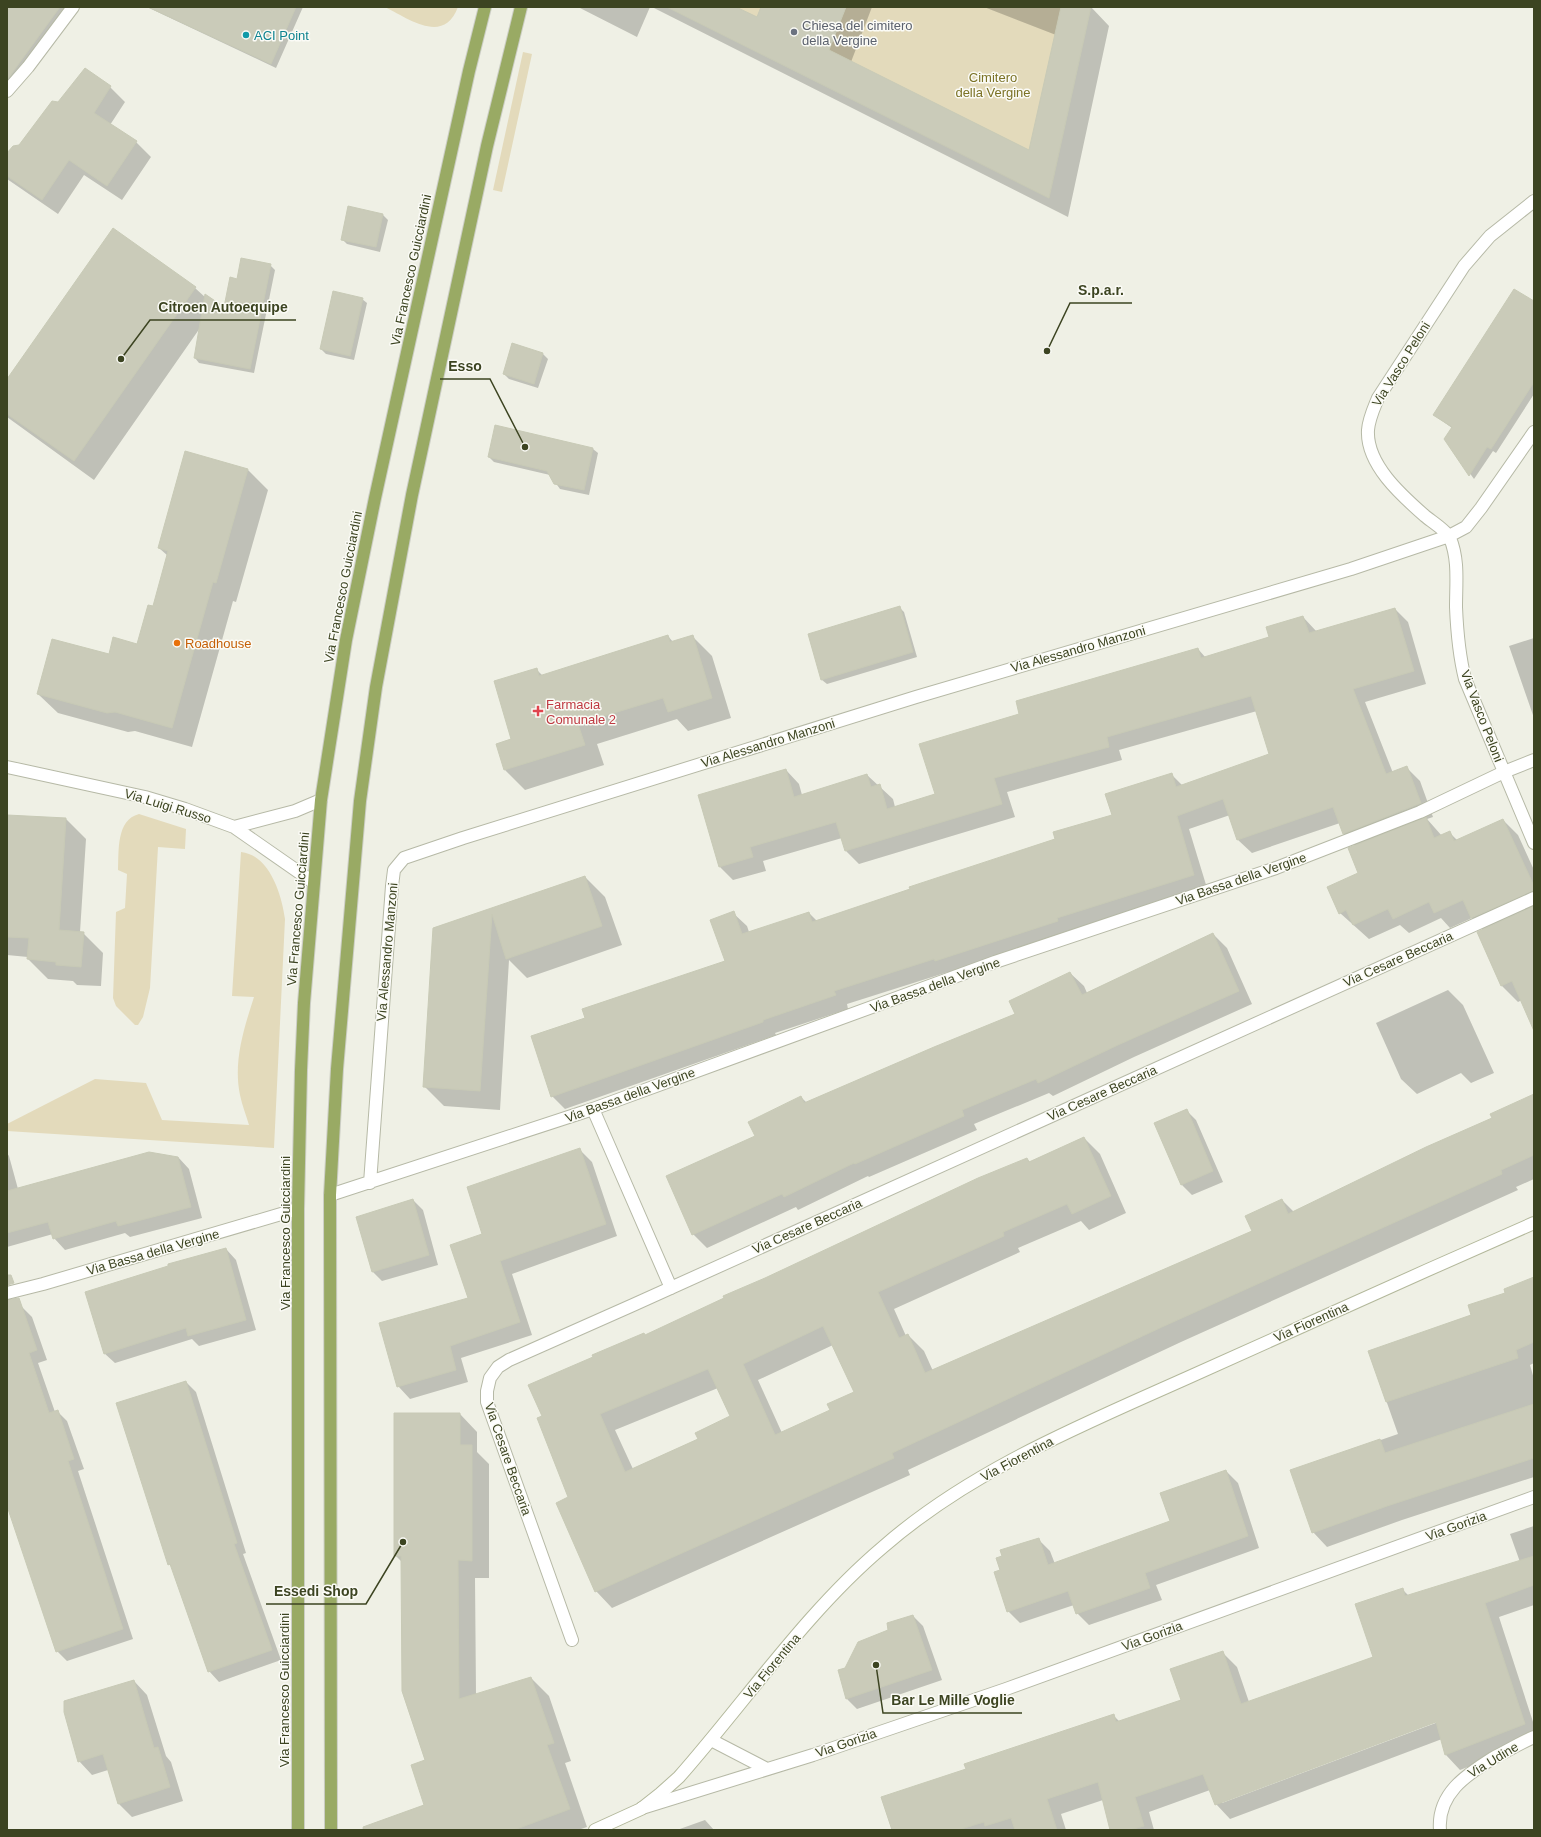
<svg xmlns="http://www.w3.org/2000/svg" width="1541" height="1837" font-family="Helvetica,sans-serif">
<rect width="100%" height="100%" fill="#eff0e5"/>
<!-- green -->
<path fill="#e3dabb" d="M 385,7 L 458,7 C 444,45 409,19 385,7 Z
M 668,7 L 1090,7 L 1049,198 Z
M 523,52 L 532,54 L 502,192 L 493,190 Z
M 139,814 L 186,829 L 185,849 L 158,847 L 150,988 L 143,1017 L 138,1025 L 135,1025 L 116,1006 L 113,998 L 116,912 L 125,908 L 127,874 L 118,870 C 119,851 116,820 139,814 Z
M 241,852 C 270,855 282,896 285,919 L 274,1148 L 7,1131 L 7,1124 L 95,1079 L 146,1083 L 162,1120 L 249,1125 C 246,1115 242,1105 240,1095 C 233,1062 244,1028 254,997 L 232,996 Z"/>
<!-- shadow -->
<path fill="#0003" fill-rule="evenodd" d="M 7,7 L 76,7 L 7,93 Z
M 147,7 L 303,7 L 276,68 Z
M 578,7 L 650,7 L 637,37 Z
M 652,7 L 734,7 L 757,19 L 762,7 L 872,7 L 851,62 L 1030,151 L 1056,35 L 984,7 L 1091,7 L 1109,26 L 1068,217 Z
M 110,87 L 125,102 L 110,125 L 136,142 L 151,157 L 122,200 L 84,175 L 58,214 L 7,179 L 7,155 L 20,145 L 58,103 Z
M 349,207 L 383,215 L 388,220 L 380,252 L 347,244 L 342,239 Z
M 270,265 L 275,270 L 254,373 L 199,363 L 195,358 L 200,328 L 94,480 L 7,417 L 7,381 L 195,288 L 206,298 L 225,309 Z
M 362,299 L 367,303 L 354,360 L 326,354 L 321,349 Z
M 1534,302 L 1534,394 L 1496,453 L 1493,451 L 1474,479 L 1445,439 L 1452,428 L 1434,415 Z
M 513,344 L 543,354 L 548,359 L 538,388 L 509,379 L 504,374 Z
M 496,426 L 593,449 L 598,453 L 589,495 L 560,489 L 550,475 L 494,462 L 489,457 Z
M 186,452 L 248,470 L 268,490 L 236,602 L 233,601 L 192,747 L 135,731 L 128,732 L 58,713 L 38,694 L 109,656 L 137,645 L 154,608 L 168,556 L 159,548 Z
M 899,607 L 904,612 L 917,657 L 827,684 L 822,680 L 809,635 Z
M 1395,609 L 1408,622 L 1426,684 L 1365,702 L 1393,773 L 1406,767 L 1420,781 L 1433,817 L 1427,819 L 1442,836 L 1449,832 L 1458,841 L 1503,820 L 1518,835 L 1534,870 L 1534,1028 L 1522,1000 L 1518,1002 L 1502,986 L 1478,933 L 1484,930 L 1472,918 L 1450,928 L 1441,918 L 1409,933 L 1400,925 L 1369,939 L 1340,913 L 1359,873 L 1356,846 L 1344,833 L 1340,823 L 1252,853 L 1238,840 L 1230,815 L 1189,829 L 1207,888 L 949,973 L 948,972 L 847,1004 L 848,1009 L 775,1033 L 776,1035 L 565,1109 L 552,1096 L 586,1019 L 726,962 L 733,913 L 747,926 L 749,932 L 809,913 L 817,921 L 1056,840 L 1113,816 L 1172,775 L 1183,786 L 1270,755 L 1257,711 L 1119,750 L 1122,760 L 1007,792 L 1015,817 L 859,864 L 846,851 L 842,838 L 763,861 L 766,871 L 733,880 L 720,867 L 699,796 L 786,770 L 799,784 L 802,795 L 867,775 L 893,799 L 895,807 L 936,795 L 1020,714 L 1198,649 L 1206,658 L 1270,637 L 1303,617 L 1317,632 Z
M 668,636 L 673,642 L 692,636 L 712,656 L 731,718 L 688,731 L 677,719 L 597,744 L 604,765 L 525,790 L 505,770 L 497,744 L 513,739 L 536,669 L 543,676 Z
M 1534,638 L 1534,718 L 1509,646 Z
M 7,816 L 66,819 L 86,839 L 80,932 L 83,933 L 103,953 L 101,986 L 77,985 L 73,981 L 48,979 L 28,959 L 28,957 L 7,955 Z
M 585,877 L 605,897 L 622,945 L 527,978 L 509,960 L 500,1110 L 444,1106 L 424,1086 L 434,928 Z
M 1213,934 L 1227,948 L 1252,1004 L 1134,1057 L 1053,1096 L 1049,1093 L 974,1124 L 977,1130 L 869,1177 L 868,1176 L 798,1210 L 796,1207 L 707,1248 L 693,1234 L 756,1137 L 801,1097 L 807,1103 L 1016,1014 L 1070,973 L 1084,986 L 1087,993 Z
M 1448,990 L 1463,1005 L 1494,1073 L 1471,1083 L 1461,1073 L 1417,1094 L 1401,1079 L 1376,1023 Z
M 1534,1095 L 1534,1179 L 1516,1187 L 1518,1190 L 1181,1342 L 908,1470 L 910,1475 L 612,1608 L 596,1591 L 570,1498 L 544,1417 L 645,1336 L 765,1279 L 1027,1159 L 1030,1162 L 1084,1138 L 1100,1154 L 1126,1213 L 1089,1230 L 1081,1221 L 1018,1248 L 1020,1252 L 894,1309 L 906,1336 L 908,1335 L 924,1351 L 933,1371 L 1253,1231 L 1282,1200 L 1294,1212 L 1493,1119 ZM 833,1345 L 855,1392 L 831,1411 L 782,1433 L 758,1380 ZM 718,1388 L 731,1416 L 699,1439 L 633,1469 L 615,1430 Z
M 1186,1110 L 1196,1120 L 1223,1182 L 1192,1195 L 1182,1185 L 1155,1123 Z
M 579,1149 L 592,1162 L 617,1236 L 512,1274 L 532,1335 L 461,1358 L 468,1382 L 410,1399 L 398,1386 L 469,1299 L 484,1235 Z
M 7,1153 L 9,1156 L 18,1189 L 178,1157 L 189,1169 L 202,1218 L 130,1237 L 125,1233 L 65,1250 L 54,1238 L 53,1234 L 7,1247 Z
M 413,1200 L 423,1210 L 438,1265 L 382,1281 L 372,1271 Z
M 226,1249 L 236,1260 L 256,1330 L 199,1346 L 192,1339 L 115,1363 L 104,1353 Z
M 1534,1278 L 1534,1363 L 1530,1365 L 1534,1379 L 1534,1477 L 1402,1520 L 1327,1547 L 1313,1532 L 1291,1471 L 1398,1434 L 1369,1352 L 1472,1315 Z
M 22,1307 L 32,1317 L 47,1360 L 38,1363 L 55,1412 L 57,1411 L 67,1421 L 84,1469 L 78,1471 L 133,1639 L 67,1661 L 57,1651 L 7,1494 L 7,1312 Z
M 186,1382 L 196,1392 L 246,1553 L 243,1554 L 281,1660 L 219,1682 L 209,1671 L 173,1568 L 169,1564 Z
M 460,1414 L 477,1432 L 477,1452 L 489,1464 L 489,1578 L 475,1578 L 476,1695 L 531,1678 L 549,1696 L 571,1761 L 565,1763 L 587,1827 L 578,1830 L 359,1830 L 425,1805 L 426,1761 L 402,1562 L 395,1555 Z
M 1226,1471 L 1238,1483 L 1259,1548 L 1156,1585 L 1162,1600 L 1089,1625 L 1077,1613 L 1074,1605 L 1020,1623 L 1008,1611 L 1001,1571 L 1038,1539 L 1050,1551 L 1055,1564 L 1172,1522 Z
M 1534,1526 L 1534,1605 L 1499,1617 L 1534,1725 L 1534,1741 L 1460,1770 L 1446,1755 L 1442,1739 L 1230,1819 L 1216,1804 L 1210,1790 L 1149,1812 L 1154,1830 L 1111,1830 L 1103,1800 L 1061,1814 L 1066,1830 L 893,1830 L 967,1769 L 1113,1715 L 1120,1722 L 1182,1700 L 1223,1653 L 1237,1667 L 1249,1702 L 1374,1657 L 1402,1589 L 1409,1596 L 1520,1562 L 1510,1534 ZM 1440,1719 L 1441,1721 L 1222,1803 L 1222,1801 Z
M 913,1616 L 923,1626 L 942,1680 L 857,1709 L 847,1699 L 839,1670 L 846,1668 L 889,1631 Z
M 134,1681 L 147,1695 L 166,1756 L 171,1762 L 183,1801 L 132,1817 L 118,1803 L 108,1770 L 92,1775 L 79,1761 Z
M 705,1820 L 714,1830 L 677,1830 Z"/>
<!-- building -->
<path fill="#cacbb9" stroke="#c8cab6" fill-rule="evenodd" d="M 7,7 L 60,7 L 7,80 Z
M 148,7 L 296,7 L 271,64 Z
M 667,7 L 736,7 L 757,17 L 761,7 L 846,7 L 829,50 L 1029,150 L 1061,7 L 1091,7 L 1049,198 Z
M 85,68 L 111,86 L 94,113 L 137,141 L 107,186 L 69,160 L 42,200 L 7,176 L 7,153 L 13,146 L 19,145 L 52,101 L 58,102 Z
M 348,206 L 383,214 L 376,247 L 341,240 Z
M 113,228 L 196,287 L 74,461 L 7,414 L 7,379 Z
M 241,258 L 271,264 L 250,369 L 194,358 L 205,294 L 224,307 L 230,277 L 237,279 Z
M 1514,289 L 1534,301 L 1534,382 L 1491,449 L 1487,447 L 1469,476 L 1444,439 L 1452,427 L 1433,415 Z
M 333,291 L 363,298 L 350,356 L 320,349 Z
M 512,343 L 543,353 L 534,384 L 503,374 Z
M 495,425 L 593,448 L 584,490 L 554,484 L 547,471 L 488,457 Z
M 185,451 L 248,469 L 216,583 L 213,582 L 172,728 L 115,712 L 107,713 L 37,694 L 52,639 L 109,654 L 113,637 L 137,644 L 148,605 L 153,606 L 168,551 L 158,548 Z
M 900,606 L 913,652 L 821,680 L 808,634 Z
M 1395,608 L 1414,671 L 1353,689 L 1386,774 L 1407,766 L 1421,803 L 1343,834 L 1333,807 L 1237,840 L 1223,799 L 1177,816 L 1194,875 L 1057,918 L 1058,921 L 935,961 L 934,959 L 834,991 L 836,995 L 763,1020 L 763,1022 L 551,1097 L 531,1036 L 585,1018 L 582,1009 L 725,961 L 710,920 L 734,911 L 742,934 L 809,912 L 812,922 L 910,889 L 909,887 L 1055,839 L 1053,832 L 1112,815 L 1105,794 L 1172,773 L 1176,787 L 1269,754 L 1251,696 L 1107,737 L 1109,747 L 994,778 L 1002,804 L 845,851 L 836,822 L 750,847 L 753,857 L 719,867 L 698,795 L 786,769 L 794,797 L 867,774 L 871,787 L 880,784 L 887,809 L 935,794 L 919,744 L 1019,714 L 1016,701 L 1198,648 L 1201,658 L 1269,637 L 1266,627 L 1303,616 L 1309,633 Z
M 668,635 L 670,642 L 693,635 L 712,698 L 668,712 L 663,698 L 578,724 L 585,745 L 504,770 L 496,744 L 511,739 L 494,681 L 537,668 L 539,676 Z
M 7,815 L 66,818 L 59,930 L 84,932 L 81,967 L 56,965 L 56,962 L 27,959 L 29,938 L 7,937 Z
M 1426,817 L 1434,838 L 1450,831 L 1454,841 L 1503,819 L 1534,886 L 1534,891 L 1471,918 L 1463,900 L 1434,913 L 1429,902 L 1393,919 L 1388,909 L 1353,925 L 1346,910 L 1339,914 L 1327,887 L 1358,873 L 1348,848 Z
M 585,876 L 602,926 L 506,959 L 492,914 L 480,1091 L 423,1087 L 433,928 Z
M 1534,906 L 1534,1031 L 1512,981 L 1501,986 L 1477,932 Z
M 1213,933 L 1239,991 L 1120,1044 L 1038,1083 L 1036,1079 L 962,1110 L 964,1116 L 855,1164 L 854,1163 L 784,1197 L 782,1194 L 692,1235 L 666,1176 L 755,1136 L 748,1122 L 801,1096 L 804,1103 L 934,1047 L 1015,1014 L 1009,1001 L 1070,972 L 1082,995 Z
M 1534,1094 L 1534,1155 L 1501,1170 L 1502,1174 L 1164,1326 L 892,1453 L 894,1458 L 595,1592 L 556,1503 L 568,1497 L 537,1418 L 542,1416 L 528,1385 L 593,1357 L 592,1355 L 644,1333 L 645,1335 L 724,1298 L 723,1296 L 765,1278 L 978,1178 L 1027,1158 L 1029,1162 L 1084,1137 L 1111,1196 L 1072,1214 L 1067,1204 L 1003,1232 L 1004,1236 L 878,1292 L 899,1338 L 908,1334 L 925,1373 L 1252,1231 L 1245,1216 L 1282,1199 L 1288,1214 L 1426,1147 L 1492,1118 L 1490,1114 ZM 823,1326 L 854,1392 L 827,1404 L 830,1410 L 775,1435 L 743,1364 ZM 708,1369 L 730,1416 L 695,1433 L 698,1439 L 625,1472 L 600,1414 Z
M 1187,1109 L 1213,1171 L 1181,1185 L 1154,1123 Z
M 580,1148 L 606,1224 L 500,1261 L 520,1322 L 450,1346 L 456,1370 L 397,1387 L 379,1323 L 468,1298 L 450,1245 L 482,1234 L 467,1187 Z
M 149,1152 L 178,1157 L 191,1207 L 118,1226 L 116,1221 L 53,1239 L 48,1222 L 7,1233 L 7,1191 Z
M 413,1199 L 429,1255 L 372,1272 L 356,1217 Z
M 226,1248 L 246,1320 L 188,1336 L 186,1328 L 104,1354 L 85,1292 L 168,1266 L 168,1264 Z
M 7,1275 L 11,1275 L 14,1283 L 7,1285 Z
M 1534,1277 L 1534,1342 L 1516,1350 L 1518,1358 L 1386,1402 L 1368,1351 L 1471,1315 L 1468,1305 L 1505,1293 L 1504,1289 Z
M 19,1298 L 37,1350 L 29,1353 L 49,1413 L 58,1410 L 74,1459 L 68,1461 L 123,1629 L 56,1652 L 7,1506 L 7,1300 Z
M 186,1381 L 237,1543 L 234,1544 L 272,1650 L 208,1672 L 170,1564 L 168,1565 L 116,1403 Z
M 1534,1404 L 1534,1458 L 1387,1506 L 1312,1533 L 1290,1470 L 1380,1439 L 1385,1453 Z
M 394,1413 L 460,1413 L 460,1445 L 472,1445 L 472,1561 L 458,1560 L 459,1699 L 531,1677 L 554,1743 L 547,1745 L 570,1809 L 514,1830 L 364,1830 L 363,1827 L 424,1805 L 411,1765 L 425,1760 L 402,1691 L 401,1556 L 394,1556 Z
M 1226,1470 L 1248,1536 L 1145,1573 L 1150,1588 L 1076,1614 L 1068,1591 L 1007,1612 L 994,1572 L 1000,1570 L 996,1558 L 1002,1556 L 1000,1550 L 1039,1538 L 1048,1565 L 1170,1521 L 1160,1493 Z
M 1534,1556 L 1534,1585 L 1485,1603 L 1525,1724 L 1445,1755 L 1436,1722 L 1215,1805 L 1203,1774 L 1135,1797 L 1144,1826 L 1130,1830 L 1110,1830 L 1098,1782 L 1047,1799 L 1057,1830 L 1015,1830 L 1011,1818 L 985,1826 L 984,1822 L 958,1830 L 892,1830 L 881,1797 L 966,1769 L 964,1764 L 1114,1714 L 1116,1722 L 1181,1700 L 1170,1669 L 1223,1651 L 1241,1704 L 1373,1657 L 1355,1604 L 1403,1588 L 1405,1596 Z
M 913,1615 L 932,1670 L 846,1699 L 838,1670 L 845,1668 L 858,1642 L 888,1630 L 887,1623 Z
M 134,1680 L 154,1748 L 158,1747 L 170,1787 L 118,1804 L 103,1754 L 78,1762 L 64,1712 L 64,1701 Z"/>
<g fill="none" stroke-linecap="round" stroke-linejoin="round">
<!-- minor casing -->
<g stroke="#b6b9a6" stroke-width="14">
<path id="minor" d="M 7,91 L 28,67 L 73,7
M 1534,201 L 1490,236 L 1464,266 L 1378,398 C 1374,408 1369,418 1368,430 C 1366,464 1401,495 1425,516 C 1431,521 1447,531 1450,538 C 1459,560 1456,583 1456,607 C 1457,631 1459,655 1465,679 L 1534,843
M 7,767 L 145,797 L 185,809 L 234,827 L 313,882
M 234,827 L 295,811 L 321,800
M 593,1109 L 671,1288
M 370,1183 L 392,886 L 394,870 L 404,858 L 463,838 L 916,697 L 1351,569 L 1449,536 L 1466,527 L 1481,508 L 1534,432
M 330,1195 L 593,1109 L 995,962 L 1276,868 L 1420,812 L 1504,772 L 1534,760
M 7,1293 L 43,1284 L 298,1209
M 572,1640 L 487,1402 L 487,1391 L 490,1378 L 498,1367 L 509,1360 L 633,1305 L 1534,898
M 711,1740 L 767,1769
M 642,1808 L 813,1755 L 1006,1689 L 1534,1497
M 1440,1830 C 1437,1794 1466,1775 1493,1758 C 1507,1751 1520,1743 1534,1737"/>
</g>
<!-- secondary casing -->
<g stroke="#b3b89b" stroke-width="14">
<path id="secondary" d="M 595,1830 L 641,1809 L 660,1794 L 679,1777 C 746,1701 806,1612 883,1547 C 971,1470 1082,1425 1187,1378 C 1302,1326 1418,1274 1534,1223"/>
</g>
<!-- primary casing -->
<g stroke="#cccec5" stroke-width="14">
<path id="primary" d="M 298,1830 L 298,1209 L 301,1070 L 304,1003 L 321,800 L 346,640 L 375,498 L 469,71 L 485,7
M 331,1830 L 330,1195 L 337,1069 L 360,801 L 376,687 L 412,495 L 487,146 L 521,7"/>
</g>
<!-- minor -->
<use href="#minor" stroke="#fff" stroke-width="12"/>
<!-- secondary -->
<use href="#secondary" stroke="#fff" stroke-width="12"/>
<!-- primary -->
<use href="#primary" stroke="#99aa64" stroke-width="12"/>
</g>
<!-- markers -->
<circle fill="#6b7280" stroke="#fbfbf6" stroke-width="1.5" cx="794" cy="32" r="4"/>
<circle fill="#0f9aa8" stroke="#fbfbf6" stroke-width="1.5" cx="246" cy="35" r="4"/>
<circle fill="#e8710a" stroke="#fbfbf6" stroke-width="1.5" cx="177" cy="643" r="4"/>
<path fill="#e0444e" stroke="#fbfbf6" stroke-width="1.5" d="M536 705h4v4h4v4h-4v4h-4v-4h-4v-4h4z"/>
<g text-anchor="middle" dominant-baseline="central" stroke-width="3" stroke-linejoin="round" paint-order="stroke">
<!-- worship labels -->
<g font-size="13" fill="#5b616d" stroke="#fbfbf6" text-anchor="start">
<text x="802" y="25">Chiesa del cimitero<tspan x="802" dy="15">della Vergine</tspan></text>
</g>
<!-- culture labels -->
<g font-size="13" fill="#0d838f" stroke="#fbfbf6" text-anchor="start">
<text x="254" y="35">ACI Point</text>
</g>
<!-- park labels -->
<g font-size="13" fill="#7b7225" stroke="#fbfbf6">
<text x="993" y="77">Cimitero<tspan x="993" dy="15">della Vergine</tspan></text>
</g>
<!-- street labels -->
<g font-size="13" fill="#3c4421" stroke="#fbfbf6">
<text transform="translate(411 270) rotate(-78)">Via Francesco Guicciardini</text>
<text transform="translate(1401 364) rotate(-58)">Via Vasco Peloni</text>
<text transform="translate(343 587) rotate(-79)">Via Francesco Guicciardini</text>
<text transform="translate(1078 649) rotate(-16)">Via Alessandro Manzoni</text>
<text transform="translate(1482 716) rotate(69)">Via Vasco Peloni</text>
<text transform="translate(768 743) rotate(-17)">Via Alessandro Manzoni</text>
<text transform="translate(168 806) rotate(17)">Via Luigi Russo</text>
<text transform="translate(1241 879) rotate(-19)">Via Bassa della Vergine</text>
<text transform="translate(298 909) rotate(-85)">Via Francesco Guicciardini</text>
<text transform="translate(387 952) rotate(-85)">Via Alessandro Manzoni</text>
<text transform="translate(1398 959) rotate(-24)">Via Cesare Beccaria</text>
<text transform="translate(935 985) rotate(-20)">Via Bassa della Vergine</text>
<text transform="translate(1102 1093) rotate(-24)">Via Cesare Beccaria</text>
<text transform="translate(630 1095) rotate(-20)">Via Bassa della Vergine</text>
<text transform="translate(807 1226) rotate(-24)">Via Cesare Beccaria</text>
<text transform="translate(285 1233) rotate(-90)">Via Francesco Guicciardini</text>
<text transform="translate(153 1252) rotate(-16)">Via Bassa della Vergine</text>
<text transform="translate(1311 1322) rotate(-24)">Via Fiorentina</text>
<text transform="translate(508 1459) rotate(71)">Via Cesare Beccaria</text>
<text transform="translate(1017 1459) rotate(-28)">Via Fiorentina</text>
<text transform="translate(1456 1526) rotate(-20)">Via Gorizia</text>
<text transform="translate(1152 1636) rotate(-20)">Via Gorizia</text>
<text transform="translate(772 1666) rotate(-50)">Via Fiorentina</text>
<text transform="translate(284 1690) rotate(-90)">Via Francesco Guicciardini</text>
<text transform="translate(846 1743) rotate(-19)">Via Gorizia</text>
<text transform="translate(1493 1760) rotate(-31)">Via Udine</text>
</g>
<!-- food labels -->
<g font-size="13" fill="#c56008" stroke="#fbfbf6" text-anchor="start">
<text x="185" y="643">Roadhouse</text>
</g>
<!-- health labels -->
<g font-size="13" fill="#be3a42" stroke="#fbfbf6" text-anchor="start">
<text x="546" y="704">Farmacia<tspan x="546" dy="15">Comunale 2</tspan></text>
</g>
</g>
<!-- callouts -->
<path fill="none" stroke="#3c4421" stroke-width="1.5" d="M1047 351L1070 303H1132M121 359L150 320H296M525 447L490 379H440M403 1542L366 1604H266M876 1665L883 1713H1022"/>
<g fill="#3c4421" stroke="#fbfbf6" stroke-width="1.5">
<circle cx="1047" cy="351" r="4"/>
<circle cx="121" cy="359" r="4"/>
<circle cx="525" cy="447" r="4"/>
<circle cx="403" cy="1542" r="4"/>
<circle cx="876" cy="1665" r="4"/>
</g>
<g font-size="14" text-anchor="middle" font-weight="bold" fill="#3c4421" stroke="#fbfbf6" stroke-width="3" stroke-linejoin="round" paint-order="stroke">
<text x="1101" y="295">S.p.a.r.</text>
<text x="223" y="312">Citroen Autoequipe</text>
<text x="465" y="371">Esso</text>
<text x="316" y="1596">Essedi Shop</text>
<text x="953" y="1705">Bar Le Mille Voglie</text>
</g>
<!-- border -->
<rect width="1541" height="1837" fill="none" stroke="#3c4421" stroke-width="16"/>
</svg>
